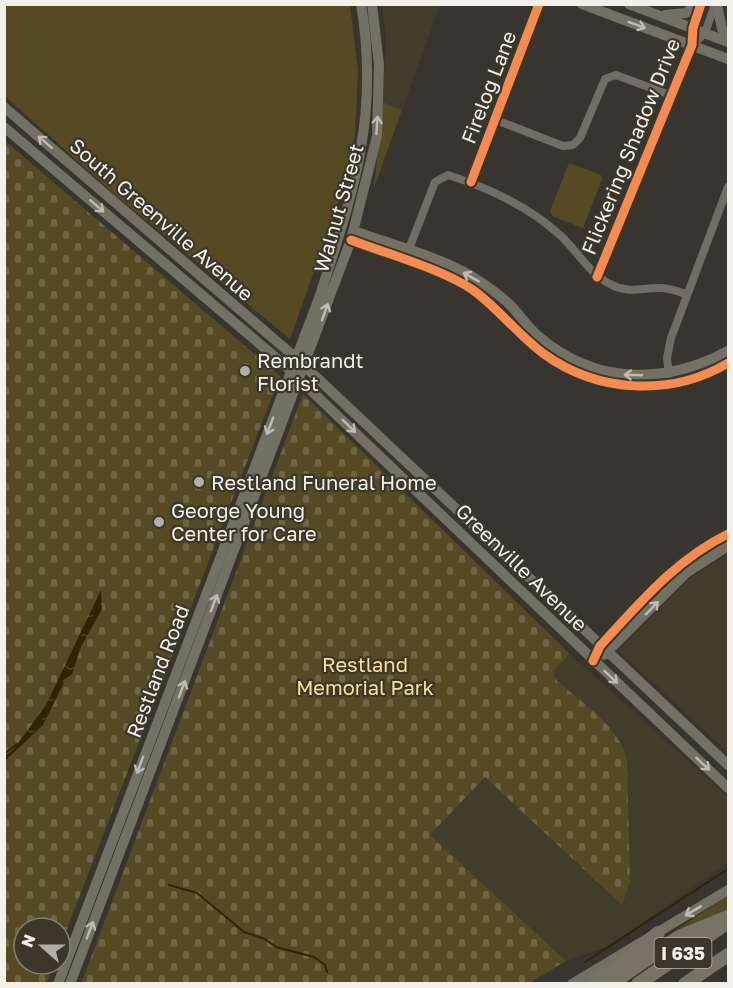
<svg xmlns="http://www.w3.org/2000/svg" width="733" height="988" font-family="'Golos Text',sans-serif">
<defs>
<pattern id="cemetery-stones" width="16" height="16" patternUnits="userSpaceOnUse" patternTransform="scale(1.5)"><rect width="16" height="16" fill="#564a24"/><path d="M2 7V4a2 2 0 0 1 4 0v3zM10 15v-3a2 2 0 0 1 4 0v3z" fill="#6f6444"/></pattern>
<pattern id="water-ripples" width="26" height="14" patternUnits="userSpaceOnUse" patternTransform="scale(1.5)"><rect width="26" height="14" fill="#2f2504"/><path d="M2 4q2-2 4 0t4 0M15 11q2-2 4 0t4 0" fill="none" stroke="#4e4529"/></pattern>
</defs>
<rect width="100%" height="100%" fill="#37352e"/>
<!-- built -->
<path fill="#423c2b" d="M 382,5 L 440,5 L 402,110 L 383,102 L 386,38 Z
M 728,554 L 728,752 L 619,651 L 688,580 Z
M 570,654 L 728,797 L 728,863 L 607,947 L 566,961 L 430,835 L 485,777 L 622,905 L 624,747 L 616,734 L 554,678 L 554,670 Z"/>
<!-- green -->
<path fill="#564a24" d="M 5,4 L 350,5 L 358,71 L 355,134 L 338,204 L 290,339 L 112,192 L 5,96 Z
M 383,102 L 402,110 L 374,188 Z
M 569,163 L 601,175 L 602,179 L 583,228 L 552,216 L 550,211 Z
M 728,896 L 728,925 L 659,958 L 640,958 L 698,915 Z"/>
<!-- cemetery -->
<path fill="url(#cemetery-stones)" d="M 4,140 L 280,376 L 60,947 L 60,928 L 24,928 L 24,964 L 54,964 L 46,984 L 5,983 Z
M 303,394 L 570,654 L 554,670 L 554,678 C 578,700 623,729 627,761 L 630,882 L 622,905 L 485,777 L 430,835 L 566,961 L 529,983 L 81,984 Z"/>
<!-- water -->
<path fill="url(#water-ripples)" d="M 101,590 L 102,609 L 81,647 L 72,674 L 62,681 L 64,683 L 43,725 L 5,761 L 5,755 L 13,750 L 46,705 Z"/>
<g fill="none" stroke-linecap="round" stroke-linejoin="round">
<!-- stream -->
<path stroke="#2f2504" stroke-width="2" d="M 4,754 L 17,744
M 169,885 L 197,893 L 244,932 L 265,939 L 276,947 L 314,957 L 325,965 L 327,972
M 585,962 L 728,869"/>
<!-- street -->
<path stroke="#716d64" stroke-width="8" d="M 692,45 L 705,33 L 715,4
M 496,120 L 563,146 L 573,145 L 580,138 L 605,79 L 616,75 L 670,95
M 471,182 L 539,4
M 407,254 L 435,182 L 448,175 C 489,188 529,206 561,236 C 578,252 589,273 610,284 C 628,294 640,288 659,288 C 669,288 677,291 686,294
M 597,277 L 692,45 L 693,28 L 701,4
M 669,375 L 667,358 L 671,338 L 728,187"/>
<!-- secondary -->
<path stroke="#737064" stroke-width="10" d="M 582,4 L 728,59
M 629,4 L 728,42
M 717,4 L 722,29 L 728,38
M 665,15 L 686,13 L 697,4
M 4,107 L 296,358 L 728,765
M 4,127 L 281,362 L 728,788
M 354,231 C 392,245 438,256 473,277 C 487,286 502,296 513,308 C 521,317 528,327 537,335 C 594,385 664,385 728,351
M 351,240 C 387,254 442,269 473,290 C 499,309 518,335 544,354 C 598,393 671,397 728,363
M 604,655 L 686,573 L 728,546
M 593,661 L 600,646 C 640,603 675,560 728,534
M 58,984 L 319,298 C 353,193 380,117 361,4
M 70,984 L 351,240 L 377,136 L 379,65 L 372,4
M 572,984 L 728,890"/>
<!-- highway -->
<path stroke="#777366" stroke-width="14" d="M 592,984 L 621,964 L 658,933
M 611,984 L 679,937 L 728,917
M 638,984 L 724,925
M 685,984 L 728,955"/>
<!-- cycleway casing -->
<g stroke="#3b372a" stroke-width="13">
<path id="cycleway" d="M 471,182 L 539,4
M 351,240 C 387,254 442,269 473,290 C 499,309 518,335 544,354 C 598,393 671,397 728,363
M 597,277 L 692,45 L 693,28 L 701,4
M 593,661 L 600,646 C 640,603 675,560 728,534"/>
</g>
<!-- cycleway -->
<use href="#cycleway" stroke="#f68b52" stroke-width="9"/>
</g>
<!-- one-way arrows -->
<defs><path id="oneway-shaft" d="M-6 0H5M1.5-3L5.5 0L1.5 3" fill="none" stroke-width="1.6" stroke-linecap="round" stroke-linejoin="round" transform="scale(1.5)"/></defs>
<g stroke="#bfbdb3">
<use href="#oneway-shaft" transform="translate(637 25) rotate(20)"/>
<use href="#oneway-shaft" transform="translate(377 125) rotate(-86)"/>
<use href="#oneway-shaft" transform="translate(45 142) rotate(-139)"/>
<use href="#oneway-shaft" transform="translate(97 206) rotate(41)"/>
<use href="#oneway-shaft" transform="translate(471 277) rotate(-151)"/>
<use href="#oneway-shaft" transform="translate(325 312) rotate(-70)"/>
<use href="#oneway-shaft" transform="translate(633 375) rotate(-178)"/>
<use href="#oneway-shaft" transform="translate(270 426) rotate(111)"/>
<use href="#oneway-shaft" transform="translate(349 426) rotate(44)"/>
<use href="#oneway-shaft" transform="translate(214 603) rotate(-69)"/>
<use href="#oneway-shaft" transform="translate(652 608) rotate(-46)"/>
<use href="#oneway-shaft" transform="translate(611 677) rotate(43)"/>
<use href="#oneway-shaft" transform="translate(182 689) rotate(-69)"/>
<use href="#oneway-shaft" transform="translate(703 764) rotate(43)"/>
<use href="#oneway-shaft" transform="translate(140 765) rotate(111)"/>
<use href="#oneway-shaft" transform="translate(693 911) rotate(149)"/>
<use href="#oneway-shaft" transform="translate(90 930) rotate(-69)"/>
</g>
<!-- markers -->
<g fill="#b1afa7" stroke="#3b372a" stroke-width="2">
<circle cx="245" cy="371" r="6"/>
<circle cx="199" cy="482" r="6"/>
<circle cx="159" cy="522" r="6"/>
</g>
<g text-anchor="middle" dominant-baseline="central" stroke-width="4.5" stroke-linejoin="round" paint-order="stroke">
<!-- shield labels -->
<rect fill="#3b372a" stroke="#bbb8af" stroke-width="1.5" x="654.5" y="938" width="57" height="30" rx="4.5"/>
<g font-size="18" font-weight="bold" fill="#f2f0e8">
<text x="683" y="953">I 635</text>
</g>
<!-- street labels -->
<g font-size="20" fill="#f2f0e8" stroke="#3b372a">
<text transform="translate(488 87) rotate(-69)">Firelog Lane</text>
<text transform="translate(630 146) rotate(-68)">Flickering Shadow Drive</text>
<text transform="translate(338 208) rotate(-74)">Walnut Street</text>
<text transform="translate(162 219) rotate(41)">South Greenville Avenue</text>
<text transform="translate(522 567) rotate(44)">Greenville Avenue</text>
<text transform="translate(157 671) rotate(-69)">Restland Road</text>
</g>
<!-- poi labels -->
<g font-size="20" fill="#f2f0e8" stroke="#3b372a" text-anchor="start">
<text x="257" y="360">Rembrandt<tspan x="257" dy="23">Florist</tspan></text>
<text x="211" y="482">Restland Funeral Home</text>
<text x="171" y="510">George Young<tspan x="171" dy="23">Center for Care</tspan></text>
</g>
<!-- park labels -->
<g font-size="20" fill="#fae094" stroke="#3b372a">
<text x="365" y="664">Restland<tspan x="365" dy="23">Memorial Park</tspan></text>
</g>
</g>
<!-- border -->
<rect width="733" height="988" fill="none" stroke="#f2f0e8" stroke-width="12"/>
<!-- north arrow -->
<g transform="translate(42 946) rotate(291)"><circle r="28" fill="#3b372a" stroke="#848176" stroke-width="1.5"/>
<path d="M0-4.5L10 22L0 15L-10 22Z" fill="#b1afa7"/>
<text y="-9" font-size="16" font-weight="bold" text-anchor="middle" fill="#f2f0e8">N</text>
</g>
</svg>
